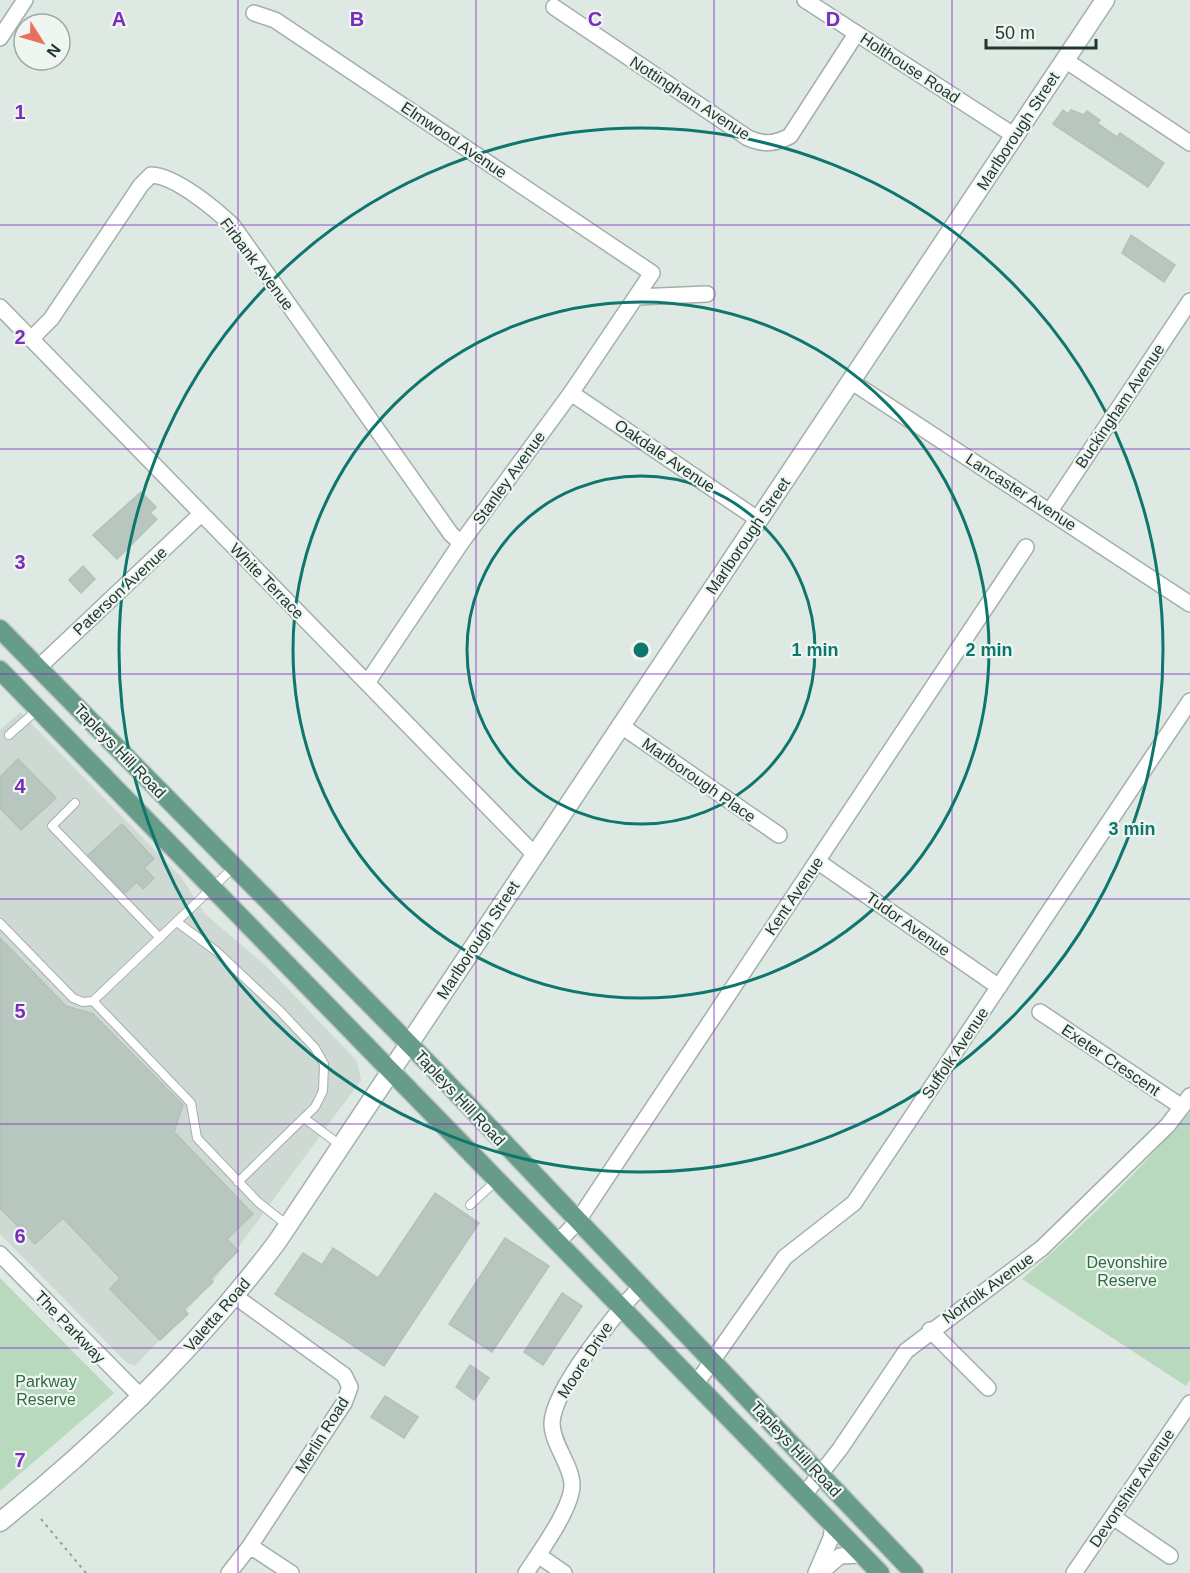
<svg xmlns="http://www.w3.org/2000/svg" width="1190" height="1573" font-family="Helvetica,sans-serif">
<rect width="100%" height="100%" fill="#dfe9e3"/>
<!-- built -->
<path fill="#cdd9d2" d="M 20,712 L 181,877 L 205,914 L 267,967 L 357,1061 L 361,1080 L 213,1282 L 135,1366 L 127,1363 L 0,1234 L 0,730 Z"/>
<!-- green -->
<path fill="#b9d9be" d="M 1190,1112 L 1190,1380 L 1186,1386 L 1022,1279 C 1082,1227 1138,1172 1190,1112 Z
M 0,1278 L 114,1393 L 0,1491 Z"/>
<!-- building -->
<path fill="#b7c6bf" stroke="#b2c2b9" stroke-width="1.5" d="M 1063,110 L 1068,114 L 1071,110 L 1084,115 L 1087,111 L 1100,120 L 1097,123 L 1117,137 L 1120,133 L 1164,163 L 1148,187 L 1053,124 Z
M 1131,235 L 1175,265 L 1164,282 L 1122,253 Z
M 141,492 L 156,507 L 150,513 L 157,519 L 117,559 L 93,535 Z
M 83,566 L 95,579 L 81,593 L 69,580 Z
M 18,759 L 56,798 L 21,830 L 0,808 L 0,777 Z
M 122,824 L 154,859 L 144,868 L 154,878 L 143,889 L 137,882 L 125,893 L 88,855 Z
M 0,938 L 66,1006 L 93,1014 L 183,1105 L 174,1132 L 253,1214 L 227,1239 L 238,1251 L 210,1279 L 213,1282 L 184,1309 L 188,1314 L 160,1340 L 110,1289 L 120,1278 L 63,1218 L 35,1244 L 0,1208 Z
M 435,1193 L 479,1223 L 384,1366 L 275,1294 L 303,1253 L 322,1265 L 333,1248 L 378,1278 Z
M 505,1238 L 549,1266 L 492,1352 L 449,1324 Z
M 562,1293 L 582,1306 L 543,1365 L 524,1352 Z
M 470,1365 L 489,1378 L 474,1400 L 456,1387 Z
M 385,1396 L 418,1417 L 404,1438 L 371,1417 Z"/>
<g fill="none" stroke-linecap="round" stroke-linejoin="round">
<!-- service casing -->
<g stroke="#a2b0a9" stroke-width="10">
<path id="service" d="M 9,735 L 37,710
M 75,803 L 52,826 L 160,938
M 177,922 L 216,951 L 280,1011 L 315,1048 L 324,1064 L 323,1091 L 315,1107 L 238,1182
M 0,923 L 73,998 L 83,1002 L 93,1001 L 234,867
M 93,1001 L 191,1103 L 197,1138 L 258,1202 L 287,1225
M 304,1118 L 340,1145
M 470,1205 L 497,1180"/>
</g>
<!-- minor casing -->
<g stroke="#a2b0a9" stroke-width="18">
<path id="minor" d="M 805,0 L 1015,136
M 554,7 L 748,138 C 764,145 775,144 790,136 L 856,34
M 254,13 L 275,20 L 652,273 L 571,393 L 461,543 L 367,683
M 0,38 L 25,0
M 1065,60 L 1190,143
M 636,297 L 707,294
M 0,307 L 534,854
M 31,339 L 51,319 L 141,185 L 151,175 C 176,176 215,209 233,226 L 451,534 L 461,543
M 852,382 L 1190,604
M 571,393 L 759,520
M 1050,511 L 1190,301
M 38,668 L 201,514
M 620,725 L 779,835
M 817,861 L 999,987
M 1040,1012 L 1182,1107
M 558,1242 L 577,1222 L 1026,547
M 0,1254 L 142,1398
M 930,1330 L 988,1388
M 696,1384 L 785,1257 L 854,1203 L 1190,701
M 804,1495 L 840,1449 L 906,1351 L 1042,1248 L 1168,1125 L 1190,1096
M 1113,1517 L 1170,1556
M 250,1546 L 291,1573
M 538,1555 L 564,1573
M 229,1573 L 250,1546 L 344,1403 L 350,1387 L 344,1375 L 236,1297
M 526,1573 C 539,1553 573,1507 572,1484 C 571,1464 552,1444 552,1423 C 553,1389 617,1312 641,1286
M 816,1573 L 831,1538 L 833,1525
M 820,1573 L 840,1556 L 862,1555
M 1074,1573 L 1190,1403"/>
</g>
<!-- tertiary casing -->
<g stroke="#a2b0a9" stroke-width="21">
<path id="tertiary" d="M 0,1522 C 103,1439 197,1348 277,1242 L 1105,0"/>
</g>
<!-- primary casing -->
<g stroke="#bcc3c1" stroke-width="21">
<path id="primary" d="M 0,629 L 429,1064 L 914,1573
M 0,670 L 880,1573"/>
</g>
<!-- path -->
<path stroke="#81aa99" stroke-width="2" stroke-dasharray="3 4.5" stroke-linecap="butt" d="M 41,1519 L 86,1573"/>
<!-- service -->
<use href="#service" stroke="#fff" stroke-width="8"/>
<!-- minor -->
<use href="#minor" stroke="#fff" stroke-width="15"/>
<!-- tertiary -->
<use href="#tertiary" stroke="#fff" stroke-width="18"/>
<!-- primary -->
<use href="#primary" stroke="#669c88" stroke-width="18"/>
</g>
<!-- grid -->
<path fill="none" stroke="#7b2cbf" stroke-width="1.5" stroke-opacity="0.55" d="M 238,0 L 238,1573M 476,0 L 476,1573M 714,0 L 714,1573M 952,0 L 952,1573M 0,225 L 1190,225M 0,449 L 1190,449M 0,674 L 1190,674M 0,899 L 1190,899M 0,1124 L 1190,1124M 0,1348 L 1190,1348"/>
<!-- distance rings -->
<g fill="none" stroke="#0f766e" stroke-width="3">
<circle cx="641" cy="650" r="174"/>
<circle cx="641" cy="650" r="348"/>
<circle cx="641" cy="650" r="522"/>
</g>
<g text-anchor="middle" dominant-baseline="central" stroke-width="4.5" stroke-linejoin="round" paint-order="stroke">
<!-- street labels -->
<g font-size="16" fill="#21382f" stroke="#eff6f2">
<text transform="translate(910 68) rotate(33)">Holthouse Road</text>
<text transform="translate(690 98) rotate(33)">Nottingham Avenue</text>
<text transform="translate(1018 131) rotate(-57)">Marlborough Street</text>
<text transform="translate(454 140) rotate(34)">Elmwood Avenue</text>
<text transform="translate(257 264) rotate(53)">Firbank Avenue</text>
<text transform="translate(1120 406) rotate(-56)">Buckingham Avenue</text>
<text transform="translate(665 456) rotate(34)">Oakdale Avenue</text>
<text transform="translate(509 478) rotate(-54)">Stanley Avenue</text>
<text transform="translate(1021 492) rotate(33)">Lancaster Avenue</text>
<text transform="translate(748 536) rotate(-56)">Marlborough Street</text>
<text transform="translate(267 581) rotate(46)">White Terrace</text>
<text transform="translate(120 591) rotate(-43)">Paterson Avenue</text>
<text transform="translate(120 751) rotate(46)">Tapleys Hill Road</text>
<text transform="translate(699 780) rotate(35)">Marlborough Place</text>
<text transform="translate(794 896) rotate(-56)">Kent Avenue</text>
<text transform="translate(908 924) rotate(35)">Tudor Avenue</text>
<text transform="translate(478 940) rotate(-57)">Marlborough Street</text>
<text transform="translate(955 1053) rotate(-56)">Suffolk Avenue</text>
<text transform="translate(1111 1060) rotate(34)">Exeter Crescent</text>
<text transform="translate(460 1098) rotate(47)">Tapleys Hill Road</text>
<text transform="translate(988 1288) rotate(-36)">Norfolk Avenue</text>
<text transform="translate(217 1315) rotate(-49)">Valetta Road</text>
<text transform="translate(70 1327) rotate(46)">The Parkway</text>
<text transform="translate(585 1360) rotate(-57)">Moore Drive</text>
<text transform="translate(322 1435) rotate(-58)">Merlin Road</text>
<text transform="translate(796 1449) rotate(47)">Tapleys Hill Road</text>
<text transform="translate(1132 1488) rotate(-56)">Devonshire Avenue</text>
</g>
<!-- park labels -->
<g font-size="16" fill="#2e6b3f" stroke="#eff6f2">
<text x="1127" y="1262">Devonshire<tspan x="1127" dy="18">Reserve</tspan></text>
<text x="46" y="1381">Parkway<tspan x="46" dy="18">Reserve</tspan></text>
</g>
</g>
<g font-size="20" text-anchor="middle" font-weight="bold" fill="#7b2cbf" stroke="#eff6f2" stroke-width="4.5" stroke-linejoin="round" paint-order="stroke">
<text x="119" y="26">A</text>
<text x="357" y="26">B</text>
<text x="595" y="26">C</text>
<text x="833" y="26">D</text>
<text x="20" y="119">1</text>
<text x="20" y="344">2</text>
<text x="20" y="569">3</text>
<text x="20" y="793">4</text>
<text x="20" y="1018">5</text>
<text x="20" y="1243">6</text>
<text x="20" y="1467">7</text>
</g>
<circle cx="641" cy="650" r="9" fill="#0f766e" stroke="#eff6f2" stroke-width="3"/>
<g font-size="18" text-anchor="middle" font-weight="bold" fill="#0f766e" stroke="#eff6f2" stroke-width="4.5" stroke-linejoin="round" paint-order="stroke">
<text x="815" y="656">1 min</text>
<text x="989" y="656">2 min</text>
<text x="1132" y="835">3 min</text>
</g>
<!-- north arrow -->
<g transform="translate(42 42) rotate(127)"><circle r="28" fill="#eff6f2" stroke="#9daaa4" stroke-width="1.5"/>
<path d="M0-4.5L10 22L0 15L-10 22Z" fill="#e8705e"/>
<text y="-9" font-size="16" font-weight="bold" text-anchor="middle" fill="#21382f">N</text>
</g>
<!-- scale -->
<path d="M986 39v9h110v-9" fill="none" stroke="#21382f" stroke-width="3"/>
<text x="995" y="39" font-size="18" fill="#21382f" stroke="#eff6f2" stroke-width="4.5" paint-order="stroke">50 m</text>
</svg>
